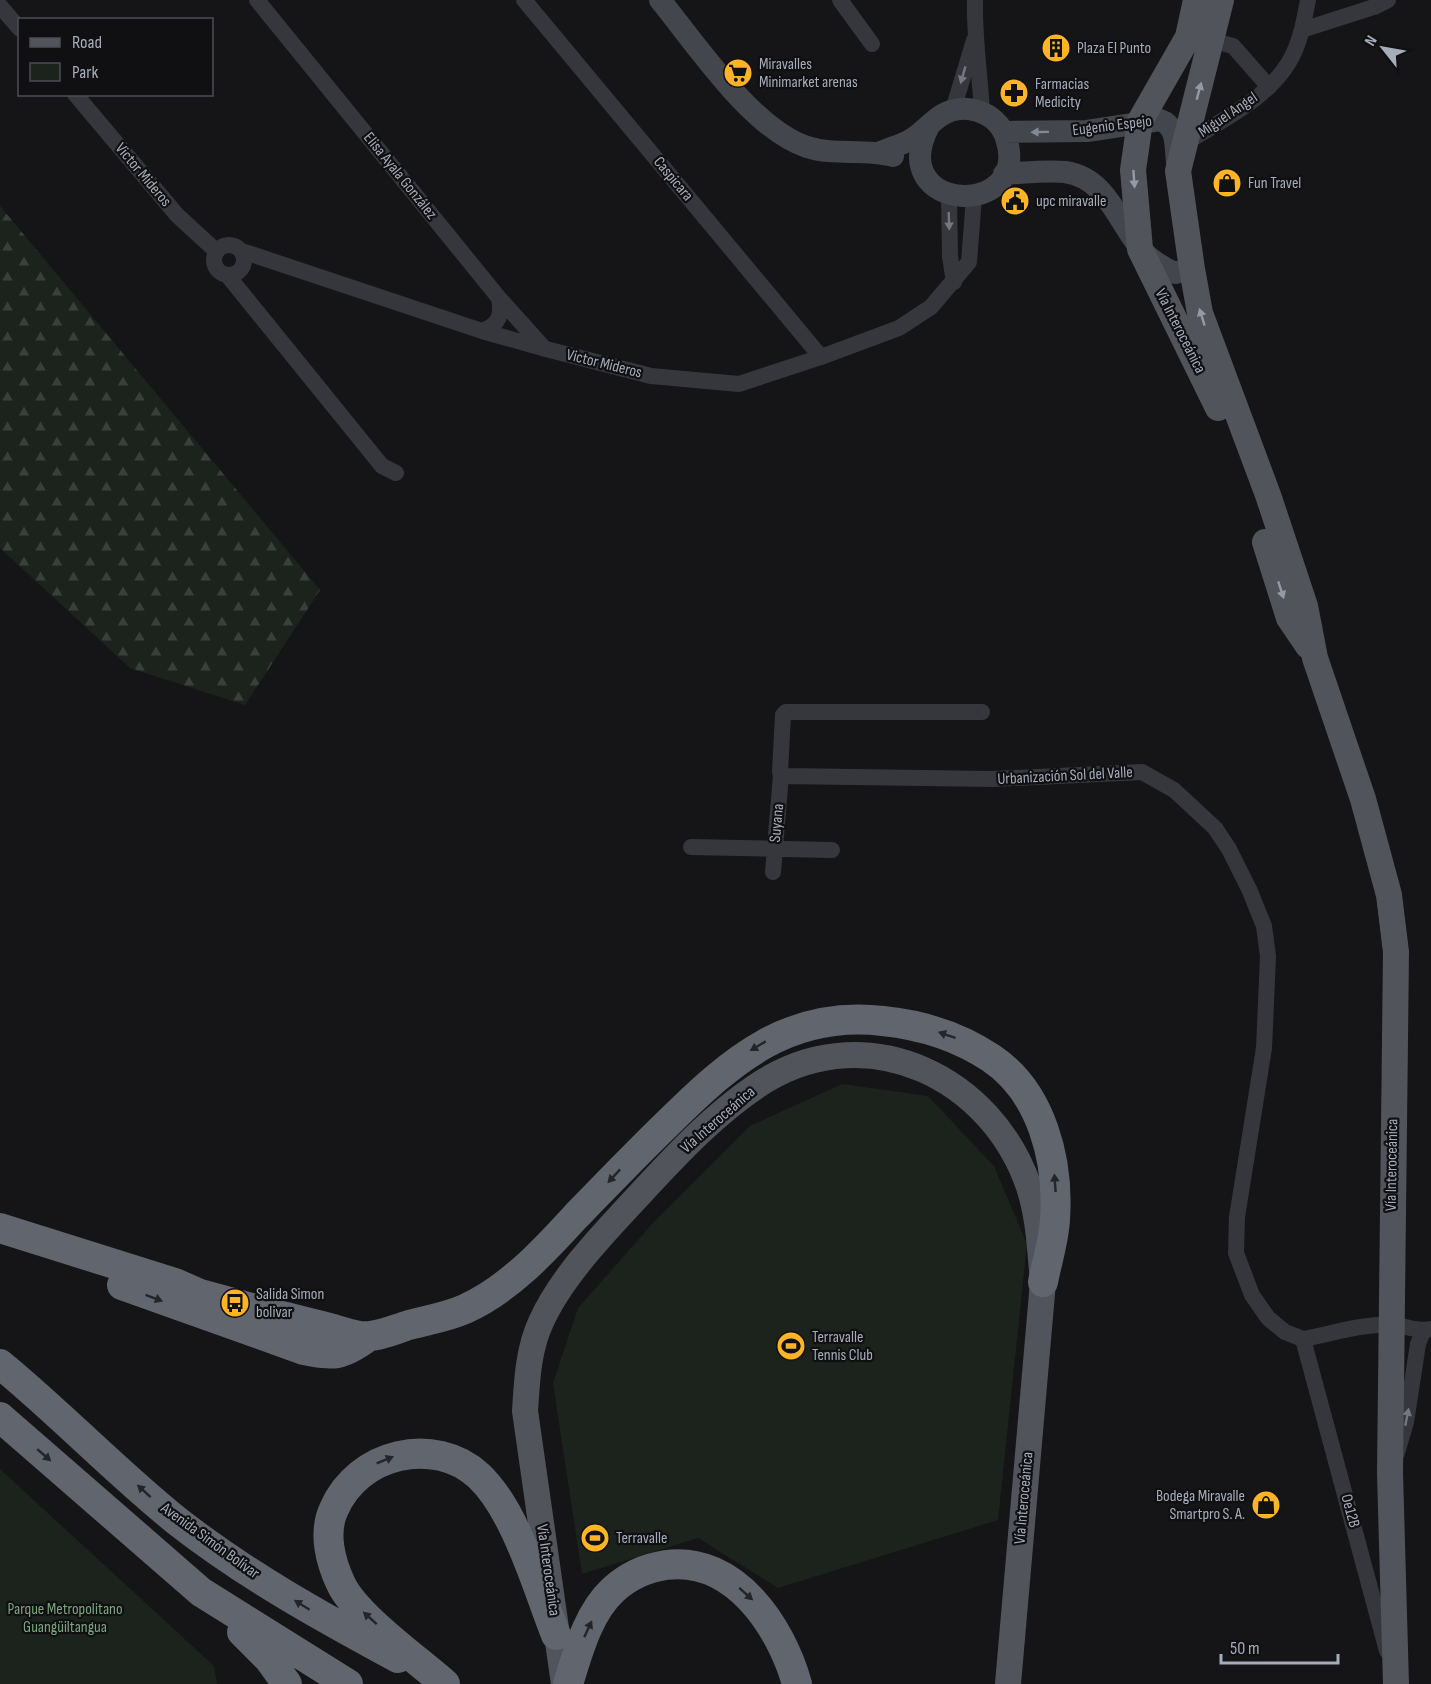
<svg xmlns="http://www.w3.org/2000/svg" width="1431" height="1684" font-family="'Sofia Sans Condensed',sans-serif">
<defs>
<pattern id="forest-firs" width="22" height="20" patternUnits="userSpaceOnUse" patternTransform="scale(1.5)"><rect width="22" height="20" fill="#1b231c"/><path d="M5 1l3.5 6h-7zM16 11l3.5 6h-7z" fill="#39403b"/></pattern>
</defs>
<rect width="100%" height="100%" fill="#151518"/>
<!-- forest -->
<path fill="url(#forest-firs)" d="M 0,206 L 320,590 L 245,705 L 130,668 L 0,548 Z"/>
<!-- green -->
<path fill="#1b231c" d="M 842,1084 L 928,1096 L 994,1166 L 1027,1244 L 998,1520 L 778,1588 L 698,1538 L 582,1574 L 553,1383 L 578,1308 L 653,1223 L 750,1126 Z
M 0,1469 L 214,1666 L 217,1684 L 0,1684 Z"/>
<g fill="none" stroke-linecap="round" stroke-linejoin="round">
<!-- street -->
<path stroke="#36373d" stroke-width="16" d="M 257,0 L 499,298 L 545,349
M 524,0 L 821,357
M 840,0 L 872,44
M 975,0 C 974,38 980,74 982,112
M 0,6 L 20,29
M 1302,30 L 1374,7 L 1388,0
M 1203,38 L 1233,46 L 1269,87
M 75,94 L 177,215 L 216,251
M 953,110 L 974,40
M 1187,142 C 1222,120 1267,99 1289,62 C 1300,44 1304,21 1308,0
M 949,195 L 950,257 L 954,282
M214 260a15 15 0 1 1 30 0a15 15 0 1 1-30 0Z
M 242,251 L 482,331 L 546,349 L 651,376 L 739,384 L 821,357 L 899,328 L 931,307 L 969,262 L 974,197
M 228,276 L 382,466 L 396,473
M 482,331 C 500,324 502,315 499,298
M 982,712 L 786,712 L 783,715 L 780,772 L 783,776 L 993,779 L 1142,772 L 1174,790 L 1215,828 L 1229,849 L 1249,889 L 1264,926 L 1268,956 L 1264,1048 L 1237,1217 L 1236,1253 L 1252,1295 L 1268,1318 L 1285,1332 L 1303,1339
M 691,847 L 832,850
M 773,872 L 781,775
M 1303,1339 L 1387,1651
M 1303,1339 C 1331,1334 1365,1323 1393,1325 C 1407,1326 1418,1332 1431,1329
M 1397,1453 L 1406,1422 L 1418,1344 L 1423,1331"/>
<!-- secondary -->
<path stroke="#44464d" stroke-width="22" d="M 660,0 C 697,45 752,129 807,147 C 835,156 865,148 893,156
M 1004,132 L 1087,131 L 1160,120 C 1178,126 1175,147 1177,163
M 881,152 C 890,148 901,145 910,140 C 921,134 929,124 939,117 C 962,100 997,111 1006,138 C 1033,220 883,214 929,126
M 1004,174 C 1024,173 1045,170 1065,172 C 1107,178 1117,221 1141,249 C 1150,260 1162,267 1175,273 L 1192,269"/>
<!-- primary -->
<path stroke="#52545c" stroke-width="26" d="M 1196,0 L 1188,37 L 1140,121 L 1133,170 L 1140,249 L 1218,408
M 1221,0 L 1178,171 L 1192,269 L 1200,313 L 1268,495 L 1305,606 L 1315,658 L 1363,799 L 1389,895 L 1396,952 L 1390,1473 L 1396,1684
M 1265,542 L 1289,618 L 1308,646
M 564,1684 L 525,1411 C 527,1381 528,1350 541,1322 C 562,1275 607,1230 641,1193 C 678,1153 719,1109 766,1080 C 870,1018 992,1078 1029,1187 C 1039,1217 1040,1251 1043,1282 L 1008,1684"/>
<!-- highway -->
<path stroke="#61656e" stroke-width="30" d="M 0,1228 L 175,1283 L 200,1294 C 244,1306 287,1318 330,1328 C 342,1331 358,1338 370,1336 C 383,1335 396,1329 409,1325 C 428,1320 447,1317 465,1309 C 509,1289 544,1251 576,1216 C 607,1184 638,1152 670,1121 C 732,1060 789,1010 883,1021 C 922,1025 958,1036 991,1058 C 1042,1092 1059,1161 1055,1219 C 1054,1240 1047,1261 1043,1282
M 122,1285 L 304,1350 C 335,1356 342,1356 368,1337
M 0,1364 C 61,1414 116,1472 177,1521 C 246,1575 322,1617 398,1658
M 0,1417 L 201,1592 L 348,1684
M 242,1632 L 269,1659 L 287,1684
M 445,1684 C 417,1659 356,1616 341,1584 C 330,1561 323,1532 334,1509 C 358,1453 434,1435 479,1476 C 516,1511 537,1587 556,1635
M 568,1684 C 578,1652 588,1613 613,1590 C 628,1576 646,1568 666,1565 C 735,1556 781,1627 797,1684"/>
</g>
<!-- one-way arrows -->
<defs><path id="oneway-solid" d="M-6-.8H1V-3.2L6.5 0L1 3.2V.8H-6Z" transform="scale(1.5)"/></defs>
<g fill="#747781">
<use href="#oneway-solid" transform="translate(963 75) rotate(106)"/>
<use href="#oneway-solid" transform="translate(949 221) rotate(88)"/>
<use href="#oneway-solid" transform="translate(1407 1417) rotate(-79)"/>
</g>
<g fill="#959aa6">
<use href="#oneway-solid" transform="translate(1199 91) rotate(-75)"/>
<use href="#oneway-solid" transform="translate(1134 179) rotate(86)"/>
<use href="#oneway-solid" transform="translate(1202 317) rotate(-107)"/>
<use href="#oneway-solid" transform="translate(1281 590) rotate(72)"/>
</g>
<use fill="#848893" href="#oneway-solid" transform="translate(1040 132) rotate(179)"/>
<g fill="#24252a">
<use href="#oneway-solid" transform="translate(947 1035) rotate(-161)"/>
<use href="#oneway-solid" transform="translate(758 1046) rotate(149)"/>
<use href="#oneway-solid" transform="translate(614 1176) rotate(133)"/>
<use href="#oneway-solid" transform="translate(1055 1183) rotate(-94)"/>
<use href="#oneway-solid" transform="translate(154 1298) rotate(21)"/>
<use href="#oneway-solid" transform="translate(44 1455) rotate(41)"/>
<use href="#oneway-solid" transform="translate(385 1460) rotate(-22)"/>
<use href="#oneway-solid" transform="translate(144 1491) rotate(-138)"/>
<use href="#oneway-solid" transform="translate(746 1594) rotate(42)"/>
<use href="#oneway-solid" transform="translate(302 1605) rotate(-148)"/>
<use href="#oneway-solid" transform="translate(370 1618) rotate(-138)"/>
<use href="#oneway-solid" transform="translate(588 1629) rotate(-65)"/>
</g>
<!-- icons -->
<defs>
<g id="building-disc" transform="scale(1.5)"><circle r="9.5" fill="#ffb426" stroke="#101013"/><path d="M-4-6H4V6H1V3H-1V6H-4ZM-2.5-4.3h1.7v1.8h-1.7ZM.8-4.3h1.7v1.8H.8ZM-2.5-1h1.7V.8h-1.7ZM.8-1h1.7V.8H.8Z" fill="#111"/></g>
<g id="supermarket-disc" transform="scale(1.5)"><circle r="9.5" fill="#ffb426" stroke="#101013"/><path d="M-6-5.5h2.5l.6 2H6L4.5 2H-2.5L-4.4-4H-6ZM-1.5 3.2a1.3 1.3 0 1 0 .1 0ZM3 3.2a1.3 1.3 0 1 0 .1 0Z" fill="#111"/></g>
<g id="pharmacy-disc" transform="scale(1.5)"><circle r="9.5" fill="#ffb426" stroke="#101013"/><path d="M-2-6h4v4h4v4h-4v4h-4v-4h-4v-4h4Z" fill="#111"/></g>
<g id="shop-disc" transform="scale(1.5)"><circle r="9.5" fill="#ffb426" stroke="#101013"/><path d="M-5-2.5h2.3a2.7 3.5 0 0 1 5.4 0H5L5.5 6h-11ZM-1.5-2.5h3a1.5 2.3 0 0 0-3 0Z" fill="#111"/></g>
<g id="civic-disc" transform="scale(1.5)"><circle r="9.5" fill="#ffb426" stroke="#101013"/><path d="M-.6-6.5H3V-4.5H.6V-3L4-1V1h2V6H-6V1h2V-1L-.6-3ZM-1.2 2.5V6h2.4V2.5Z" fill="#111"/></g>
<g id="bus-disc" transform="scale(1.5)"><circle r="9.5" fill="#ffb426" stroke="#101013"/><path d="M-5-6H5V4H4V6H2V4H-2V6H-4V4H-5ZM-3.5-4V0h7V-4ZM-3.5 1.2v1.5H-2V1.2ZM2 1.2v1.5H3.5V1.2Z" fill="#111"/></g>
<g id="stadium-disc" transform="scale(1.5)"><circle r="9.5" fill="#ffb426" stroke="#101013"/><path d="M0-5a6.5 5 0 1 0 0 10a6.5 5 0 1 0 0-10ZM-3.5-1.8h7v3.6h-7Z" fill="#111"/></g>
</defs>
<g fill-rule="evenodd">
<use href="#building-disc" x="1056" y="48"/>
<use href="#supermarket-disc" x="738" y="73"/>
<use href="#pharmacy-disc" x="1014" y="93"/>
<use href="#shop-disc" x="1227" y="183"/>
<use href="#civic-disc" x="1015" y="201"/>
<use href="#bus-disc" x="235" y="1303"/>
<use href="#stadium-disc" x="791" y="1346"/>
<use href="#shop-disc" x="1266" y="1505"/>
<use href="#stadium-disc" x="595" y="1538"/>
</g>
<g text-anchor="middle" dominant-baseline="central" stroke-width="4.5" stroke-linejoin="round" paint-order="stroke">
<!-- poi labels -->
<g font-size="16" fill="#a6acb9" stroke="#101013" text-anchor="start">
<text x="1077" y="48">Plaza El Punto</text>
<text x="759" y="64">Miravalles<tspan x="759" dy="18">Minimarket arenas</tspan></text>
<text x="1035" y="84">Farmacias<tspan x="1035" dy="18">Medicity</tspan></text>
<text x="1248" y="183">Fun Travel</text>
<text x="1036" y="201">upc miravalle</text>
<text x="256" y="1294">Salida Simon<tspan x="256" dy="18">bolivar</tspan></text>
<text x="812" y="1337">Terravalle<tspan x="812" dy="18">Tennis Club</tspan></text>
<text x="1245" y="1496" text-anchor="end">Bodega Miravalle<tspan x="1245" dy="18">Smartpro S. A.</tspan></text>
<text x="616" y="1538">Terravalle</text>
</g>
<!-- street labels -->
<g font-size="16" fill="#a6acb9" stroke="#101013">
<text transform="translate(1228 115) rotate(-34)">Miguel Angel</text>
<text transform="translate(1112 126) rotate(-7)">Eugenio Espejo</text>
<text transform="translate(143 175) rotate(50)">Victor Mideros</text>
<text transform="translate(400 176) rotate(51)">Elisa Ayala González</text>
<text transform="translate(673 179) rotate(50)">Caspicara</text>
<text transform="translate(1180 331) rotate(63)">Vía Interoceánica</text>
<text transform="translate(604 364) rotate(14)">Victor Mideros</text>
<text transform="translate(1065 776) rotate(-3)">Urbanización Sol del Valle</text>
<text transform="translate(777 823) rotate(-85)">Suyana</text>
<text transform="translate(718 1120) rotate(-41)">Vía Interoceánica</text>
<text transform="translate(1392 1165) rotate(-89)">Vía Interoceánica</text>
<text transform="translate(1024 1498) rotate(-85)">Vía Interoceánica</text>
<text transform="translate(1350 1511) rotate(75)">Oe12B</text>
<text transform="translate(210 1541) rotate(36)">Avenida Simón Bolívar</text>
<text transform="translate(548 1570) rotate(82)">Vía Interoceánica</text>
</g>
<!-- park labels -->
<g font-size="16" fill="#7ba67d" stroke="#101013">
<text x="65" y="1609">Parque Metropolitano<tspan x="65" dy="18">Guangüiltangua</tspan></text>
</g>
</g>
<!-- legend -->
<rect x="18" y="18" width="195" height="78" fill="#101013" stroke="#4c4e55" stroke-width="1.5"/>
<rect x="30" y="38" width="30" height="9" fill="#52545c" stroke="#4c4e55" stroke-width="1.5"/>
<text x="72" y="48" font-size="18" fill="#a6acb9">Road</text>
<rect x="30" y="63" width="30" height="18" fill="#1b231c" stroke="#4c4e55" stroke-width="1.5"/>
<text x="72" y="78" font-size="18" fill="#a6acb9">Park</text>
<!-- north arrow -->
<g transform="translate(1383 48) rotate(301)" stroke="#101013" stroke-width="4.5" paint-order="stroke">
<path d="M0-4.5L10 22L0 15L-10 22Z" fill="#a6acb9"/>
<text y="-9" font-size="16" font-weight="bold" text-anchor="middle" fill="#a6acb9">N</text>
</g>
<!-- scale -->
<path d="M1221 1654v9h117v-9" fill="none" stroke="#a6acb9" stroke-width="3"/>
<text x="1230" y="1654" font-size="18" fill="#a6acb9" stroke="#101013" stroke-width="4.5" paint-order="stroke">50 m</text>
</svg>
